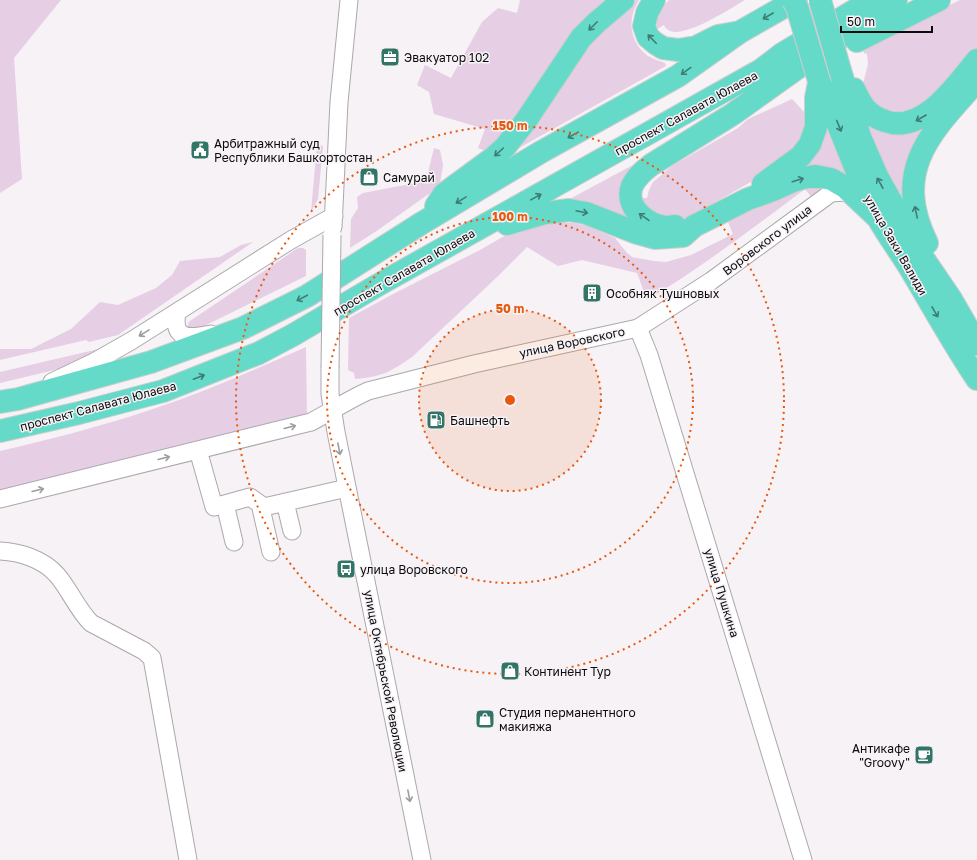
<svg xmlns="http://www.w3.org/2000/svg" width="977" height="860" font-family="'Golos Text',sans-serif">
<rect width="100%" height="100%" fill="#f6f2f6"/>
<!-- green -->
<path fill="#e6cee5" d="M 0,0 L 61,0 L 14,58 L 22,179 L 0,193 Z
M 520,0 L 607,0 L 491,153 L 478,148 L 485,129 L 434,114 L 429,92 L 417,85 L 425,65 L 451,78 L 482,22 L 498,8 L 517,13 Z
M 636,0 L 639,0 C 627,19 629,42 648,56 C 653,59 660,61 665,63 L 666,66 L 510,153 L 562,77 L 612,16 Z
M 669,0 L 745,0 C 731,8 683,40 668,30 C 666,29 665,27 664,25 L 657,29 C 655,17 661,8 669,0 Z
M 960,0 L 977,0 L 977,49 L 935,97 L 911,115 L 874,108 L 863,84 L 868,64 L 867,54 L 864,53 L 863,48 L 912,23 Z
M 792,99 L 805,113 L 809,112 L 803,142 L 765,174 L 689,217 L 677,220 L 656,218 L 639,198 L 647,198 L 649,190 L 653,182 L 672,166 L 738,128 L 748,119 Z
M 932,120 L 905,199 L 902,199 L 896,193 L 869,135 L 866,121 Z
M 827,127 L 841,163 L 852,185 L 802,172 L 806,160 Z
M 317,145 L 323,146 L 318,199 L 311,212 Z
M 434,148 L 440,150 L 443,165 L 439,189 L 430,193 L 378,230 L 350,248 L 351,219 L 358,208 L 357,197 L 363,193 L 426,181 Z
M 644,159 L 633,171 L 639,227 L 566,201 Z
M 829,183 L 813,199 L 805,189 C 753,228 702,267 647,300 L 637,273 L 582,260 L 558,266 L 527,247 L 496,278 L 412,357 C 390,372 382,377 355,379 L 354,373 L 348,370 L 349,318 L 395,293 L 480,250 L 520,227 L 538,226 L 554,222 L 574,223 L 588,226 L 615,238 L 627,253 L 632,257 L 654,261 L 666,262 L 691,255 L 733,234 L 728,222 L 774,195 Z
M 253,242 L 118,335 L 89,342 L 86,340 L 0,360 L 0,349 L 31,349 L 71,329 L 100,302 L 118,305 L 156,288 L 172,275 L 180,261 L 220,257 L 241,245 Z
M 298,248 L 303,248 L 306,250 L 306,276 L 196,330 L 190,329 L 188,327 L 188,324 L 190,321 Z
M 306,347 L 307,415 L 0,490 L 0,451 C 51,439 103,426 153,409 C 205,392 256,369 306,347 Z
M 103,348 L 67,367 L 0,383 L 0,372 Z"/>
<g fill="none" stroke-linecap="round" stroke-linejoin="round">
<!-- minor casing -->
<g stroke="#aca8ac" stroke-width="19">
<path id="minor" d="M 333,227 L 339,102 L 349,0
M 177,312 C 172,341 190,338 211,334
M 638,328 L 649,355 L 803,860
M 330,368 L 330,394 L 336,432 L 422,860
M 52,382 L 94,362 L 131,341 L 291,240 L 334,216
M 198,450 L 214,507 L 250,497 L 264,507 L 347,488
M 0,499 L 311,422 C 330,412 348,400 368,391 L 474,364 L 638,328 L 711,281 L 831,193 L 845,192 L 854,195
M 285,502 L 292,531
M 225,504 L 234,542
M 260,504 L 271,552
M 0,551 C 20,552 43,559 57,575 C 70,590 77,609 91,623 L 144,651 L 152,658 L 188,860"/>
</g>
<!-- major casing -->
<g stroke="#cecece" stroke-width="24">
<path id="major" d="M 654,0 L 647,13 L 644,26 L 648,37 L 655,43 L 663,48 L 678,50 L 696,47 L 718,36 L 740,32 L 796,0
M 857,41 L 939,0
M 840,70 L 860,137 L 877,176 L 921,255 L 951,299 L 977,344
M 819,81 C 841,126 855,174 878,218 C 887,234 898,249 908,265 C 931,303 952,342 977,379
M 854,89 C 862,106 867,115 885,121 C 923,135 956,85 977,60
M 763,184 L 801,156 L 810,144 L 816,127 L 816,98 L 819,82
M 436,206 L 444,194 L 493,158 L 505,147 L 525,122 L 581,38 L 596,23 L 623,0
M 507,224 L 545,213 L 569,210 L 586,213 L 637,233 L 655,238 L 683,236 L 694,226 L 748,199 L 773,190 L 793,181 L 803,178 L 815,176 L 831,179 L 845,187 L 879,219
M 675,226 C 672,226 669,227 666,227 C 647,225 624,207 632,186 C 636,177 643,171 651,165 L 733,114 L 852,29 L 896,0
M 927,243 C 891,170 931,132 977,81
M 0,402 L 18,399 L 151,362 L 243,328 L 307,296 L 422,223 L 541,152 L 678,76 L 740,32
M 0,431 L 79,413 L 163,391 L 259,353 L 293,335 L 378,285 L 761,70 L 782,54 L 872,0"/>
</g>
<!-- minor -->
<use href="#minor" stroke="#fff" stroke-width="17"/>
<!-- major -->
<use href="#major" stroke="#66dac9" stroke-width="22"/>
<!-- minor-bridge casing -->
<g stroke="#aca8ac" stroke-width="19" stroke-linecap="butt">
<path id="minor-bridge" d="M 330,368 L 332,235"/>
</g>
<!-- major-bridge casing -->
<g stroke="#cecece" stroke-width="24" stroke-linecap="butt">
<path id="major-bridge" d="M 793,0 L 797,7 L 819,81
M 820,0 L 840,70"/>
</g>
<!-- minor-bridge -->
<use href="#minor-bridge" stroke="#fff" stroke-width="17"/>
<!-- major-bridge -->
<use href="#major-bridge" stroke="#66dac9" stroke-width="22"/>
</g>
<!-- one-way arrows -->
<defs><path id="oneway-shaft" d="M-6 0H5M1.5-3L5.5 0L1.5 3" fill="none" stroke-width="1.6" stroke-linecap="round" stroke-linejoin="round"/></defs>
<g stroke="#3e7d74">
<use href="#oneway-shaft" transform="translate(768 16) rotate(150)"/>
<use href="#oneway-shaft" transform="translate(593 26) rotate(135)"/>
<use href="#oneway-shaft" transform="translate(652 39) rotate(-134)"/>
<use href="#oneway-shaft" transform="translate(686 71) rotate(144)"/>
<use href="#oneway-shaft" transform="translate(921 118) rotate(150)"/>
<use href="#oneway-shaft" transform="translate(839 126) rotate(68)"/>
<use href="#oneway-shaft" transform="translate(573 135) rotate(151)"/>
<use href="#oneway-shaft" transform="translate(499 152) rotate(138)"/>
<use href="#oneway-shaft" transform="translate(798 180) rotate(-17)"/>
<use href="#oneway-shaft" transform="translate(880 183) rotate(-119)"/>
<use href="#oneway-shaft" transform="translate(536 197) rotate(-29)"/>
<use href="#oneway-shaft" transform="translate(461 200) rotate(149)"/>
<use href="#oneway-shaft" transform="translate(582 212) rotate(12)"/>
<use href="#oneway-shaft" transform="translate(916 212) rotate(-102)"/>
<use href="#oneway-shaft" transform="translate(644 217) rotate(-145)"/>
<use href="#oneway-shaft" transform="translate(302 298) rotate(152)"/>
<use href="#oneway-shaft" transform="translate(935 312) rotate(60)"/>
<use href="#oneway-shaft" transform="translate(199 377) rotate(-21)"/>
</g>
<g stroke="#9e9d9e">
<use href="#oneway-shaft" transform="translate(144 333) rotate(148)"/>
<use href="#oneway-shaft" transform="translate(290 427) rotate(-14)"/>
<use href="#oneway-shaft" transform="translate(339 449) rotate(79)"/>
<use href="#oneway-shaft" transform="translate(164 458) rotate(-14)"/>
<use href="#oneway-shaft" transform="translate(38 490) rotate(-14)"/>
<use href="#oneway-shaft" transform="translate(409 796) rotate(79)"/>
</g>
<!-- distance rings -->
<circle cx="510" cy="400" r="91" fill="#e8590c" fill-opacity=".12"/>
<g fill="none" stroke="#e8590c" stroke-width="2" stroke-dasharray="2 4">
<circle cx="510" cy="400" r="91"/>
<circle cx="510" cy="400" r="183"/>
<circle cx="510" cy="400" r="274"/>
</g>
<!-- icons -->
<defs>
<g id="office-square" transform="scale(1)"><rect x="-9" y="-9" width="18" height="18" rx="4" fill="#327466" stroke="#f6f2f6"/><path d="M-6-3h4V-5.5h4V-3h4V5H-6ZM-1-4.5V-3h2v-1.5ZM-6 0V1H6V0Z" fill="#fff"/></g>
<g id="civic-square" transform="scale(1)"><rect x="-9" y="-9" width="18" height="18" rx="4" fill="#327466" stroke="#f6f2f6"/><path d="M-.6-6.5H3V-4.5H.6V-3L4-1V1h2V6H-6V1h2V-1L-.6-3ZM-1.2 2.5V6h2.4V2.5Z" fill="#fff"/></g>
<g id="shop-square" transform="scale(1)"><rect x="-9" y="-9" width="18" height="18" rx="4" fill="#327466" stroke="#f6f2f6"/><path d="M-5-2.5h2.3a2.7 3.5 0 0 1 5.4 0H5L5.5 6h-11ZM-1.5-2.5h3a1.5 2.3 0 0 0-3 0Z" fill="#fff"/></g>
<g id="building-square" transform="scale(1)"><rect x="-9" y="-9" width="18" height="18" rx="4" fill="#327466" stroke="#f6f2f6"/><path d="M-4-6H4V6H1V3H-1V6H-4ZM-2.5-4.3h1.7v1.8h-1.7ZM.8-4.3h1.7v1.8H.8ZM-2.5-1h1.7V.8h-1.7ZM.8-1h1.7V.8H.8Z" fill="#fff"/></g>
<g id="fuel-square" transform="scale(1)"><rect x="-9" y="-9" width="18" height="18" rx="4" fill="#327466" stroke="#f6f2f6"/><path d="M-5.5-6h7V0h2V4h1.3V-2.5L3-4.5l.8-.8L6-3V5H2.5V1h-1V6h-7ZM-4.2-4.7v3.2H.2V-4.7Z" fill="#fff"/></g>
<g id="bus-square" transform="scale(1)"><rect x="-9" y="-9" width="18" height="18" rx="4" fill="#327466" stroke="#f6f2f6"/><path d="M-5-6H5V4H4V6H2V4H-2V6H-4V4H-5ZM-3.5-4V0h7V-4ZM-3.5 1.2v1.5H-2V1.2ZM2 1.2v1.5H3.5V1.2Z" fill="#fff"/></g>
<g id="cafe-square" transform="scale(1)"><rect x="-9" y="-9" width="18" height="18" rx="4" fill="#327466" stroke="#f6f2f6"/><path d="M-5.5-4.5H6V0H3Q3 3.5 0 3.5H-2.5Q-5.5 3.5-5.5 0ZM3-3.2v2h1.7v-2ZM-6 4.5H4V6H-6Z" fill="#fff"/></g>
</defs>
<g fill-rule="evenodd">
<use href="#office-square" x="390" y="57"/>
<use href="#civic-square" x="200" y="150"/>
<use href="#shop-square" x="369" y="177"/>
<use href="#building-square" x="592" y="293"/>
<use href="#fuel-square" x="436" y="420"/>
<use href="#bus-square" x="346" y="569"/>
<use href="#shop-square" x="510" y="671"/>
<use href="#shop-square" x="485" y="719"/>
<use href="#cafe-square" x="924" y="755"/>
</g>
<g text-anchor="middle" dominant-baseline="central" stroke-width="3" stroke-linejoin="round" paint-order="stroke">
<!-- poi labels -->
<g font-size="12" fill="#0c0b0c" stroke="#f6f2f6" text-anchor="start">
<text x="404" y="57">Эвакуатор 102</text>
<text x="214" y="143">Арбитражный суд<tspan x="214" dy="14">Республики Башкортостан</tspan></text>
<text x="383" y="177">Самурай</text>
<text x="606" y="293">Особняк Тушновых</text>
<text x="450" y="420">Башнефть</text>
<text x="360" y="569">улица Воровского</text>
<text x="524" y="671">Континент Тур</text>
<text x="499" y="712">Студия перманентного<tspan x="499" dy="14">макияжа</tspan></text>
<text x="910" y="748" text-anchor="end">Антикафе<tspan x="910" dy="14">"Groovy"</tspan></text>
</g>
<!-- street labels -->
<g font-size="12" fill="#0c0b0c" stroke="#f6f2f6">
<text transform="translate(686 113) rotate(-29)">проспект Салавата Юлаева</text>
<text transform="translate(767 240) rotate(-37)">Воровского улица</text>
<text transform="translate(896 245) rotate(60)">улица Заки Валиди</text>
<text transform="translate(404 272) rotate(-30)">проспект Салавата Юлаева</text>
<text transform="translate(572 342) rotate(-12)">улица Воровского</text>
<text transform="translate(98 406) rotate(-15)">проспект Салавата Юлаева</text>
<text transform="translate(722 593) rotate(73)">улица Пушкина</text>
<text transform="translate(386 681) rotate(79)">улица Октябрьской Революции</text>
</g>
</g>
<circle cx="510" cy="400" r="6" fill="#e8590c" stroke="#f6f2f6" stroke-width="2"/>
<g font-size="12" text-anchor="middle" font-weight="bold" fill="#e8590c" stroke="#f6f2f6" stroke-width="3" stroke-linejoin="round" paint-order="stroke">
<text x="510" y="130">150 m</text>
<text x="510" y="221">100 m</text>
<text x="510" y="313">50 m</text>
</g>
<!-- scale -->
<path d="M841 26v6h91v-6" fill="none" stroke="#0c0b0c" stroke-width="2"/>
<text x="847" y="26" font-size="12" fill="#0c0b0c" stroke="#f6f2f6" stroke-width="3" paint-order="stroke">50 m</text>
</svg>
